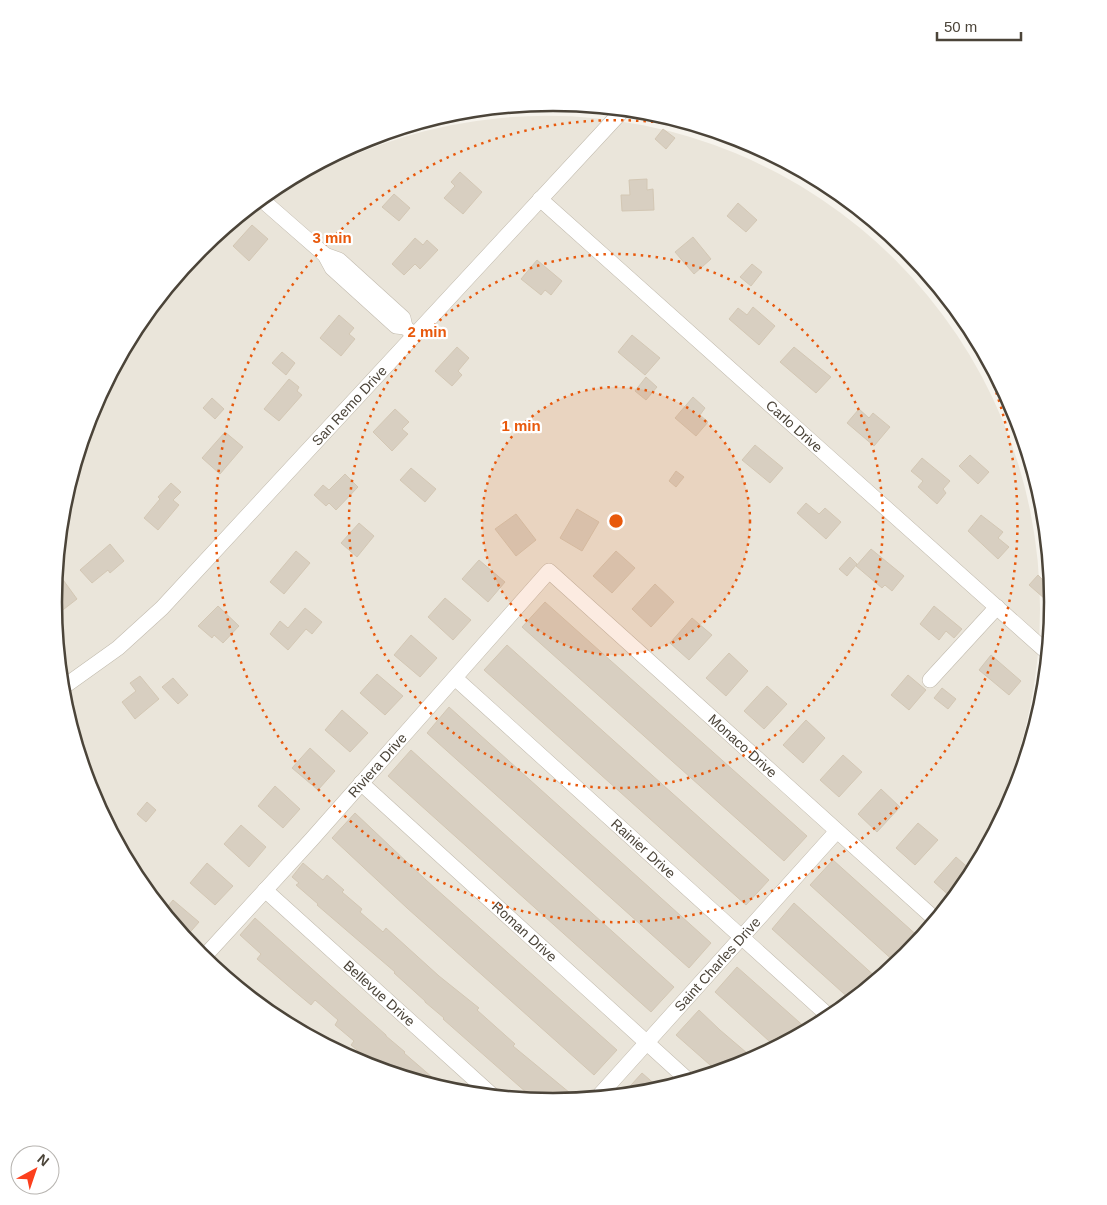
<svg xmlns="http://www.w3.org/2000/svg" width="1107" height="1205" font-family="Arial,sans-serif">
<rect width="100%" height="100%" fill="#f6f3ec"/>
<!-- residential -->
<path fill="#eae5da" d="M54 609a493 493 0 1 1 986 0a493 493 0 1 1-986 0Z"/>
<!-- building -->
<path fill="#d8cfc1" stroke="#d3c7b4" d="M 663,129 L 675,138 L 666,149 L 655,139 Z
M 460,172 L 482,192 L 463,214 L 444,198 L 455,186 L 451,182 Z
M 647,179 L 647,190 L 653,189 L 654,210 L 622,211 L 621,195 L 630,195 L 629,180 Z
M 394,194 L 410,208 L 399,221 L 382,207 Z
M 738,203 L 757,220 L 746,232 L 727,216 Z
M 252,225 L 268,239 L 249,261 L 233,246 Z
M 693,237 L 711,259 L 694,274 L 675,252 Z
M 415,238 L 423,245 L 427,240 L 438,250 L 420,269 L 415,264 L 404,275 L 392,264 Z
M 537,260 L 562,281 L 551,295 L 545,290 L 541,295 L 521,279 Z
M 752,264 L 762,272 L 751,286 L 740,277 Z
M 753,307 L 775,326 L 759,345 L 729,319 L 738,308 L 747,315 Z
M 339,315 L 354,328 L 349,334 L 355,339 L 341,356 L 320,338 Z
M 632,335 L 660,358 L 645,375 L 618,352 Z
M 457,347 L 469,358 L 458,371 L 462,375 L 452,386 L 435,371 Z
M 794,347 L 831,377 L 816,393 L 780,362 Z
M 282,352 L 295,363 L 286,375 L 272,363 Z
M 646,377 L 657,387 L 646,400 L 635,391 Z
M 289,379 L 299,387 L 297,391 L 302,395 L 279,421 L 264,409 Z
M 693,397 L 705,408 L 700,415 L 708,422 L 696,436 L 675,418 Z
M 212,398 L 224,409 L 215,419 L 203,408 Z
M 395,409 L 409,422 L 402,429 L 408,434 L 392,451 L 373,432 Z
M 859,409 L 869,418 L 873,413 L 890,427 L 874,446 L 847,423 Z
M 225,432 L 243,447 L 220,474 L 202,458 Z
M 755,445 L 783,468 L 770,483 L 742,460 Z
M 970,455 L 989,472 L 978,484 L 959,466 Z
M 922,458 L 950,481 L 943,489 L 946,493 L 937,504 L 918,487 L 923,481 L 911,471 Z
M 411,468 L 436,489 L 425,502 L 400,480 Z
M 676,471 L 684,477 L 676,487 L 669,481 Z
M 345,474 L 358,487 L 336,510 L 329,503 L 326,506 L 314,495 L 323,485 L 329,490 Z
M 171,483 L 181,492 L 173,500 L 179,505 L 158,530 L 144,518 L 160,499 L 158,497 Z
M 806,503 L 819,514 L 825,508 L 841,522 L 826,539 L 797,513 Z
M 577,509 L 599,522 L 582,551 L 560,538 Z
M 516,514 L 536,540 L 516,556 L 495,529 Z
M 981,515 L 1003,532 L 998,538 L 1009,547 L 998,559 L 968,531 Z
M 359,523 L 374,536 L 357,557 L 341,543 Z
M 110,544 L 124,561 L 110,573 L 108,570 L 92,583 L 80,570 Z
M 871,549 L 904,576 L 892,591 L 885,585 L 882,588 L 856,566 Z
M 296,551 L 310,563 L 284,594 L 270,582 Z
M 616,551 L 635,568 L 612,593 L 593,576 Z
M 850,557 L 857,564 L 847,576 L 839,569 Z
M 479,560 L 505,582 L 488,602 L 462,579 Z
M 1038,575 L 1045,582 L 1051,576 L 1053,606 L 1029,585 Z
M 61,577 L 77,599 L 55,616 L 54,602 L 56,581 Z
M 655,584 L 674,602 L 651,627 L 632,609 Z
M 445,598 L 471,620 L 453,640 L 428,617 Z
M 545,602 L 807,836 L 784,861 L 522,627 Z
M 218,606 L 239,626 L 223,643 L 214,635 L 212,638 L 198,626 Z
M 934,606 L 962,629 L 954,638 L 946,631 L 939,640 L 920,624 Z
M 305,608 L 322,622 L 312,634 L 306,629 L 288,650 L 270,634 L 280,621 L 288,628 Z
M 692,618 L 712,635 L 689,660 L 670,643 Z
M 411,635 L 437,658 L 420,677 L 394,655 Z
M 507,645 L 769,880 L 746,905 L 484,670 Z
M 729,653 L 748,671 L 726,696 L 706,678 Z
M 991,655 L 1021,681 L 1009,695 L 979,670 Z
M 377,674 L 403,696 L 385,715 L 360,693 Z
M 908,675 L 926,690 L 909,710 L 891,695 Z
M 140,676 L 159,699 L 135,719 L 122,702 L 136,691 L 130,683 Z
M 173,678 L 188,695 L 178,704 L 162,687 Z
M 767,686 L 787,704 L 764,729 L 744,711 Z
M 942,688 L 956,699 L 948,709 L 934,698 Z
M 449,707 L 711,943 L 689,968 L 427,733 Z
M 342,710 L 368,733 L 350,752 L 325,730 Z
M 806,720 L 825,738 L 803,763 L 783,745 Z
M 310,748 L 335,771 L 318,790 L 292,768 Z
M 411,750 L 674,987 L 651,1012 L 388,776 Z
M 843,755 L 862,772 L 839,797 L 820,780 Z
M 275,786 L 300,809 L 283,828 L 258,806 Z
M 881,789 L 900,807 L 877,832 L 858,814 Z
M 147,802 L 156,810 L 146,822 L 137,814 Z
M 355,813 L 426,880 L 617,1050 L 594,1075 L 407,908 L 332,838 Z
M 918,823 L 938,840 L 915,865 L 896,848 Z
M 241,825 L 266,847 L 249,867 L 224,844 Z
M 956,857 L 973,872 L 969,880 L 953,899 L 934,882 Z
M 833,860 L 921,939 L 907,956 L 897,964 L 810,885 Z
M 207,863 L 233,886 L 215,905 L 190,883 Z
M 303,863 L 323,880 L 327,875 L 344,890 L 342,892 L 362,909 L 360,912 L 383,932 L 386,928 L 439,976 L 479,1008 L 477,1010 L 515,1044 L 513,1046 L 570,1093 L 563,1101 L 553,1102 L 536,1101 L 443,1019 L 444,1018 L 425,1002 L 425,1001 L 394,973 L 395,972 L 317,905 L 318,904 L 296,885 L 299,883 L 292,877 Z
M 173,900 L 199,922 L 185,938 L 164,911 Z
M 794,903 L 878,979 L 852,1001 L 772,929 Z
M 255,918 L 386,1035 L 386,1036 L 405,1052 L 404,1053 L 447,1090 L 381,1070 L 351,1045 L 354,1041 L 335,1025 L 338,1020 L 315,1000 L 311,1005 L 293,990 L 257,959 L 261,954 L 240,935 Z
M 737,967 L 772,998 L 808,1030 L 777,1047 L 769,1041 L 715,992 Z
M 699,1010 L 720,1030 L 754,1059 L 744,1064 L 718,1072 L 676,1035 Z
M 642,1073 L 658,1087 L 654,1092 L 622,1095 Z"/>
<g fill="none" stroke-linecap="round" stroke-linejoin="round">
<!-- minor casing -->
<g stroke="#c2bbae" stroke-width="16">
<g id="minor">
<path d="M 261,199 L 325,255 L 332,268 L 396,326 L 405,327 L 414,335"/>
<path id="s1" d="M 540,199 L 1048,653"/>
<path d="M 325,255 L 339,260 L 403,318 L 405,327"/>
<path id="s2" d="M 455,678 L 831,1018"/>
<path d="M 930,680 L 997,607"/>
<path id="s3" d="M 62,688 L 118,648 L 162,608 L 623,110"/>
<path id="s4" d="M 361,783 L 689,1081"/>
<path id="s5" d="M 265,890 L 493,1096"/>
<path id="s6" d="M 203,958 L 312,839 L 549,571 L 936,920"/>
<path id="s7" d="M 597,1098 L 837,831"/>
</g>
</g>
<!-- minor -->
<use href="#minor" stroke="#fff" stroke-width="15"/>
</g>
<!-- distance rings -->
<circle cx="616" cy="521" r="134" fill="#e8590c" fill-opacity=".12"/>
<g fill="none" stroke="#e8590c" stroke-width="2.5" stroke-dasharray="2.5 5">
<circle cx="616" cy="521" r="134"/>
<circle cx="616" cy="521" r="267"/>
<path d="M958 311A401 401 0 1 1 747 142"/>
</g>
<g text-anchor="middle" dominant-baseline="central" stroke-width="4.5" stroke-linejoin="round" paint-order="stroke">
<!-- street labels -->
<g font-size="14" fill="#4b4439" stroke="#fff">
<text stroke="none"><textPath href="#s3" startOffset="404">San Remo Drive</textPath></text>
<text stroke="none"><textPath href="#s1" startOffset="341">Carlo Drive</textPath></text>
<text stroke="none"><textPath href="#s6" startOffset="780">Monaco Drive</textPath></text>
<text stroke="none"><textPath href="#s6" startOffset="260">Riviera Drive</textPath></text>
<text stroke="none"><textPath href="#s2" startOffset="254">Rainier Drive</textPath></text>
<text stroke="none"><textPath href="#s4" startOffset="221">Roman Drive</textPath></text>
<text stroke="none"><textPath href="#s7" startOffset="180">Saint Charles Drive</textPath></text>
<text stroke="none"><textPath href="#s5" startOffset="154">Bellevue Drive</textPath></text>
</g>
</g>
<!-- crop -->
<path d="M0 0H1107V1205H0ZM62 602a491 491 0 1 1 982 0a491 491 0 1 1-982 0Z" fill="#fff" fill-rule="evenodd"/>
<path fill="none" stroke="#4b4439" stroke-width="2.5" d="M62 602a491 491 0 1 1 982 0a491 491 0 1 1-982 0Z"/>
<circle cx="616" cy="521" r="8" fill="#e8590c" stroke="#fff" stroke-width="2.5"/>
<g font-size="15" text-anchor="middle" font-weight="bold" fill="#e8590c" stroke="#fff" stroke-width="4.5" stroke-linejoin="round" paint-order="stroke">
<text x="332" y="243">3 min</text>
<text x="427" y="337">2 min</text>
<text x="521" y="431">1 min</text>
</g>
<!-- north arrow -->
<g transform="translate(35 1170) rotate(40)"><circle r="24" fill="#ffffff" stroke="#b7b4b0"/>
<path d="M0-4L9 19L0 12L-9 19Z" fill="#fc3f1d"/>
<text y="-8" font-size="14" font-weight="bold" text-anchor="middle" fill="#4b4439">N</text>
</g>
<!-- scale -->
<path d="M937 32v8h84v-8" fill="none" stroke="#4b4439" stroke-width="2.5"/>
<text x="944" y="32" font-size="15" fill="#4b4439" stroke="#ffffff" stroke-width="4" paint-order="stroke">50 m</text>
</svg>
